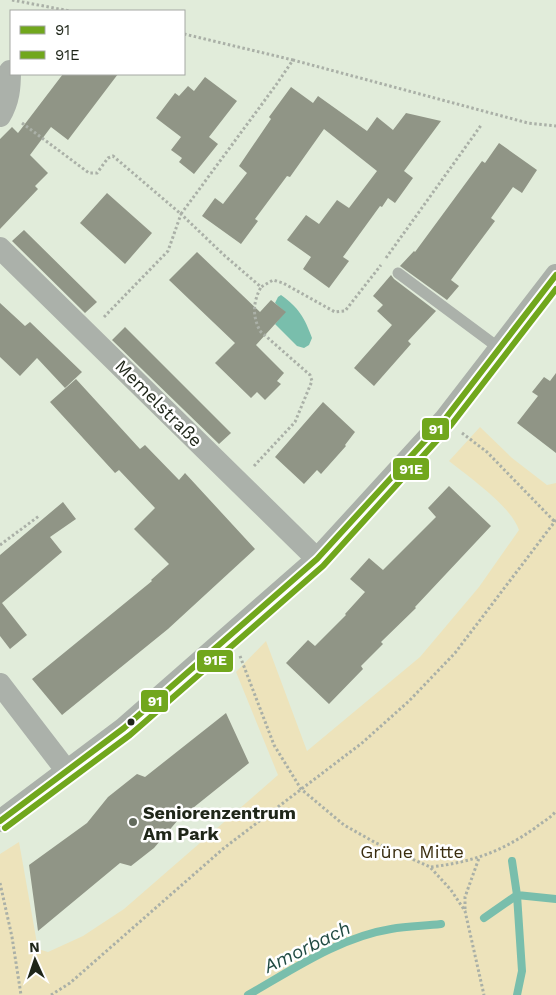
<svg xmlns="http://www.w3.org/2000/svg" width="556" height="995" font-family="'Work Sans',sans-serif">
<rect width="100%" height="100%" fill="#e1ecda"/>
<!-- green -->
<path fill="#ede3bb" d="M 480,427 L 512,458 L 547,485 L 556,483 L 556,995 L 0,995 L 0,854 L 19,842 L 38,949 L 48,952 L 83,936 L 124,909 L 278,775 L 236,672 L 266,641 L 307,751 L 420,657 L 479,587 L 519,530 C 511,506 469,477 449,461 Z"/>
<!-- water -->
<path fill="#79beac" d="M 281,295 C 298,307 305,318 312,338 L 309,345 L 304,348 L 297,346 L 275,324 L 285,312 L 275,303 L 278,297 Z"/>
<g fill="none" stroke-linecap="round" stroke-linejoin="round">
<!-- stream -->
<path stroke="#79beac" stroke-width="8" d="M 512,861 L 517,895 L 522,971 L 517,995
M 484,918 L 517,895 L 556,899
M 248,995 C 292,970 340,937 391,929 C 408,926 425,926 441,924"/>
</g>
<!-- building -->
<path fill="#909586" d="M 63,74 L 118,74 L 68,140 L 51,127 L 30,155 L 48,173 L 35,186 L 38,189 L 0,229 L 0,139 L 12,127 L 18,133 Z
M 205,77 L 237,101 L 209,137 L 218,144 L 194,174 L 179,162 L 182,158 L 171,150 L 181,137 L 156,118 L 175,93 L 179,96 L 188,86 L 194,91 Z
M 291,87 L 313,103 L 318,96 L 367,131 L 377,117 L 393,130 L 406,113 L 441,121 L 404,171 L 413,178 L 395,203 L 388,198 L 382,207 L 380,206 L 343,257 L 349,261 L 329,288 L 303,269 L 311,257 L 287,240 L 306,215 L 319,224 L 337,200 L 349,208 L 377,171 L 324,129 L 290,177 L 287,176 L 255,219 L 258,221 L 241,244 L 202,216 L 215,198 L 223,204 L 247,173 L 239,166 L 271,119 L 269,117 Z
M 499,143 L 537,170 L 522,193 L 513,187 L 491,218 L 495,221 L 451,280 L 459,286 L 447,300 L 400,266 L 414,251 L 415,252 L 482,161 L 485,163 Z
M 107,193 L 152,233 L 125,264 L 80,223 Z
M 24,230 L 97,302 L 85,313 L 12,241 Z
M 197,252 L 260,312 L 271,300 L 286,312 L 256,345 L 284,373 L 277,381 L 281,384 L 265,400 L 257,392 L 251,398 L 215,363 L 235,343 L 169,280 Z
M 391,275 L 394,279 L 436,311 L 408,341 L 411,344 L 374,386 L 354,368 L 392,325 L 377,311 L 383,305 L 373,296 Z
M 0,303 L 25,326 L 30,322 L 82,372 L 65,388 L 37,358 L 20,376 L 0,357 Z
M 125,327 L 231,433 L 219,444 L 112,340 Z
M 556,373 L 556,453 L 517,423 L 538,396 L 532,392 L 544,377 L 550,381 Z
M 76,379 L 140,449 L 145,445 L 179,480 L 185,473 L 255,549 L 168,629 L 62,715 L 32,679 L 152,581 L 151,580 L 169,564 L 134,529 L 155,508 L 119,470 L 115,473 L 50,402 Z
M 323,402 L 355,432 L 345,445 L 346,446 L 321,474 L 317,470 L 304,484 L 275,457 Z
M 449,486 L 491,526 L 415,607 L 416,608 L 381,642 L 383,644 L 361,666 L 363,669 L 329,704 L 286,663 L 308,640 L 315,646 L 346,615 L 345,614 L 365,592 L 350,579 L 369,558 L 383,570 L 436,517 L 428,508 Z
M 63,502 L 76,519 L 50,537 L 62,552 L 2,603 L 27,635 L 10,649 L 0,636 L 0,555 Z
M 226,713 L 249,763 L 178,820 L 154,848 L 131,866 L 120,863 L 38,931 L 29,865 L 87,823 L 108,797 L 137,774 L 145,777 Z"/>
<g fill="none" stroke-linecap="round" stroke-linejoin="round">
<!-- path -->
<path stroke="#aab0a7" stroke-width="3" stroke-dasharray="2.5 2.5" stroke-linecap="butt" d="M 12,0 L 70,11
M 184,34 L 293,60
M 22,123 L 89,173 L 97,173 L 108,158 L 113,156 L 181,214 L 276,85 L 293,60 L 528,123 L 556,126
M 386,258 L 482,124
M 104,317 L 168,251 L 181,214 L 225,256 L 261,287 L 273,280 L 283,283 L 335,312 L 345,311 L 381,265
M 462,433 L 487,452 L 555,522
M 254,466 L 295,422 L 312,381 L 310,375 L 260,331 C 252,315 253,302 261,287
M 0,545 L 39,516
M 240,656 L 274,745 L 301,789 L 344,825 L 376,843 L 430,867 L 451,890 L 465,911 L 484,995
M 431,867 C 472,862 501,852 535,828 C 542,822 551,818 556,811
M 0,883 L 12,937 L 21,995
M 465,909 L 465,897 L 479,858
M 51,995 L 70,983 L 224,848 L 362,743 L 409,701 L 455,653 L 556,520"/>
<!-- lane -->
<path stroke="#abb1aa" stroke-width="11" d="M 398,273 L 499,348"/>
<!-- street -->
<path stroke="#abb1aa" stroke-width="22" d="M 0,116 C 9,101 10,87 10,71
M 0,248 L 317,559
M 0,684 L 66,770
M 0,821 L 124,728 L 317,559 L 445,419 L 556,275"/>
<!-- bus-1 casing -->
<g stroke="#fff" stroke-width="10">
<path id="bus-1" d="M 0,821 L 124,728 L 317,559 L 445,419 L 556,275"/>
</g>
<!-- bus-2 casing -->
<g stroke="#fff" stroke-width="10">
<path id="bus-2" d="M 5,828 L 130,735 L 323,566 L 451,425 L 556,289"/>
</g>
<!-- bus-1 -->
<use href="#bus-1" stroke="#71a71d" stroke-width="6"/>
<!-- bus-2 -->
<use href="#bus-2" stroke="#71a71d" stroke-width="6"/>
</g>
<!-- markers -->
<circle fill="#1f2619" stroke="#fff" stroke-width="2" cx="131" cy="722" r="4.5"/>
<circle fill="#636b5d" stroke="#fff" stroke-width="2" cx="133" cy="822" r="5"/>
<g text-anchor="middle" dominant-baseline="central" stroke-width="5" stroke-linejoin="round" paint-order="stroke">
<!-- street labels -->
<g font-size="18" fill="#1f2619" stroke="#fff">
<text transform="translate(159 403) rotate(45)">Memelstraße</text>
</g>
<!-- poi labels -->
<g font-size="18" font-weight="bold" fill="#1f2619" stroke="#fff" text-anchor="start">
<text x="143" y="812">Seniorenzentrum<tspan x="143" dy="21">Am Park</tspan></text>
</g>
<!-- park labels -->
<g font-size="18" fill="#3a2d0f" stroke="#fff">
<text x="412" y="851">Grüne Mitte</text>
</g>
<!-- water labels -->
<g font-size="19" font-style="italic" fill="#204a42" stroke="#fff">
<text transform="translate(307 947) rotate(-26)">Amorbach</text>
</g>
</g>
<g stroke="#fff" stroke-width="2">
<rect x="421" y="417" width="29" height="24" rx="5" fill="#71a71d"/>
<rect x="392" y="457" width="38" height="24" rx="5" fill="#71a71d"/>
<rect x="196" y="649" width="38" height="24" rx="5" fill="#71a71d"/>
<rect x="140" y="689" width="29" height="24" rx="5" fill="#71a71d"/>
</g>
<g font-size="14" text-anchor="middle" font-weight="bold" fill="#fff">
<text x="436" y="434">91</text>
<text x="411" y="474">91E</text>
<text x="215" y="665">91E</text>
<text x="155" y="706">91</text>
</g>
<!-- legend -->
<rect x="10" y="10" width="175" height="65" fill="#ffffff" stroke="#a5a8a3"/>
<rect x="20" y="26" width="25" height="8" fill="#71a71d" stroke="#a5a8a3"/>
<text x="55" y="35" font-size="15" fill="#1f2619">91</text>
<rect x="20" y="51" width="25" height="8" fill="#71a71d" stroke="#a5a8a3"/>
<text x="55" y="60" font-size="15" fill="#1f2619">91E</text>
<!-- north arrow -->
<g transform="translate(35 960) rotate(357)" stroke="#ffffff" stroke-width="4" paint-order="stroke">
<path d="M0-4L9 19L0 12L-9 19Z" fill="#1f2619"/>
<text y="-8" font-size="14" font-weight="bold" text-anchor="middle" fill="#1f2619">N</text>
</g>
</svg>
